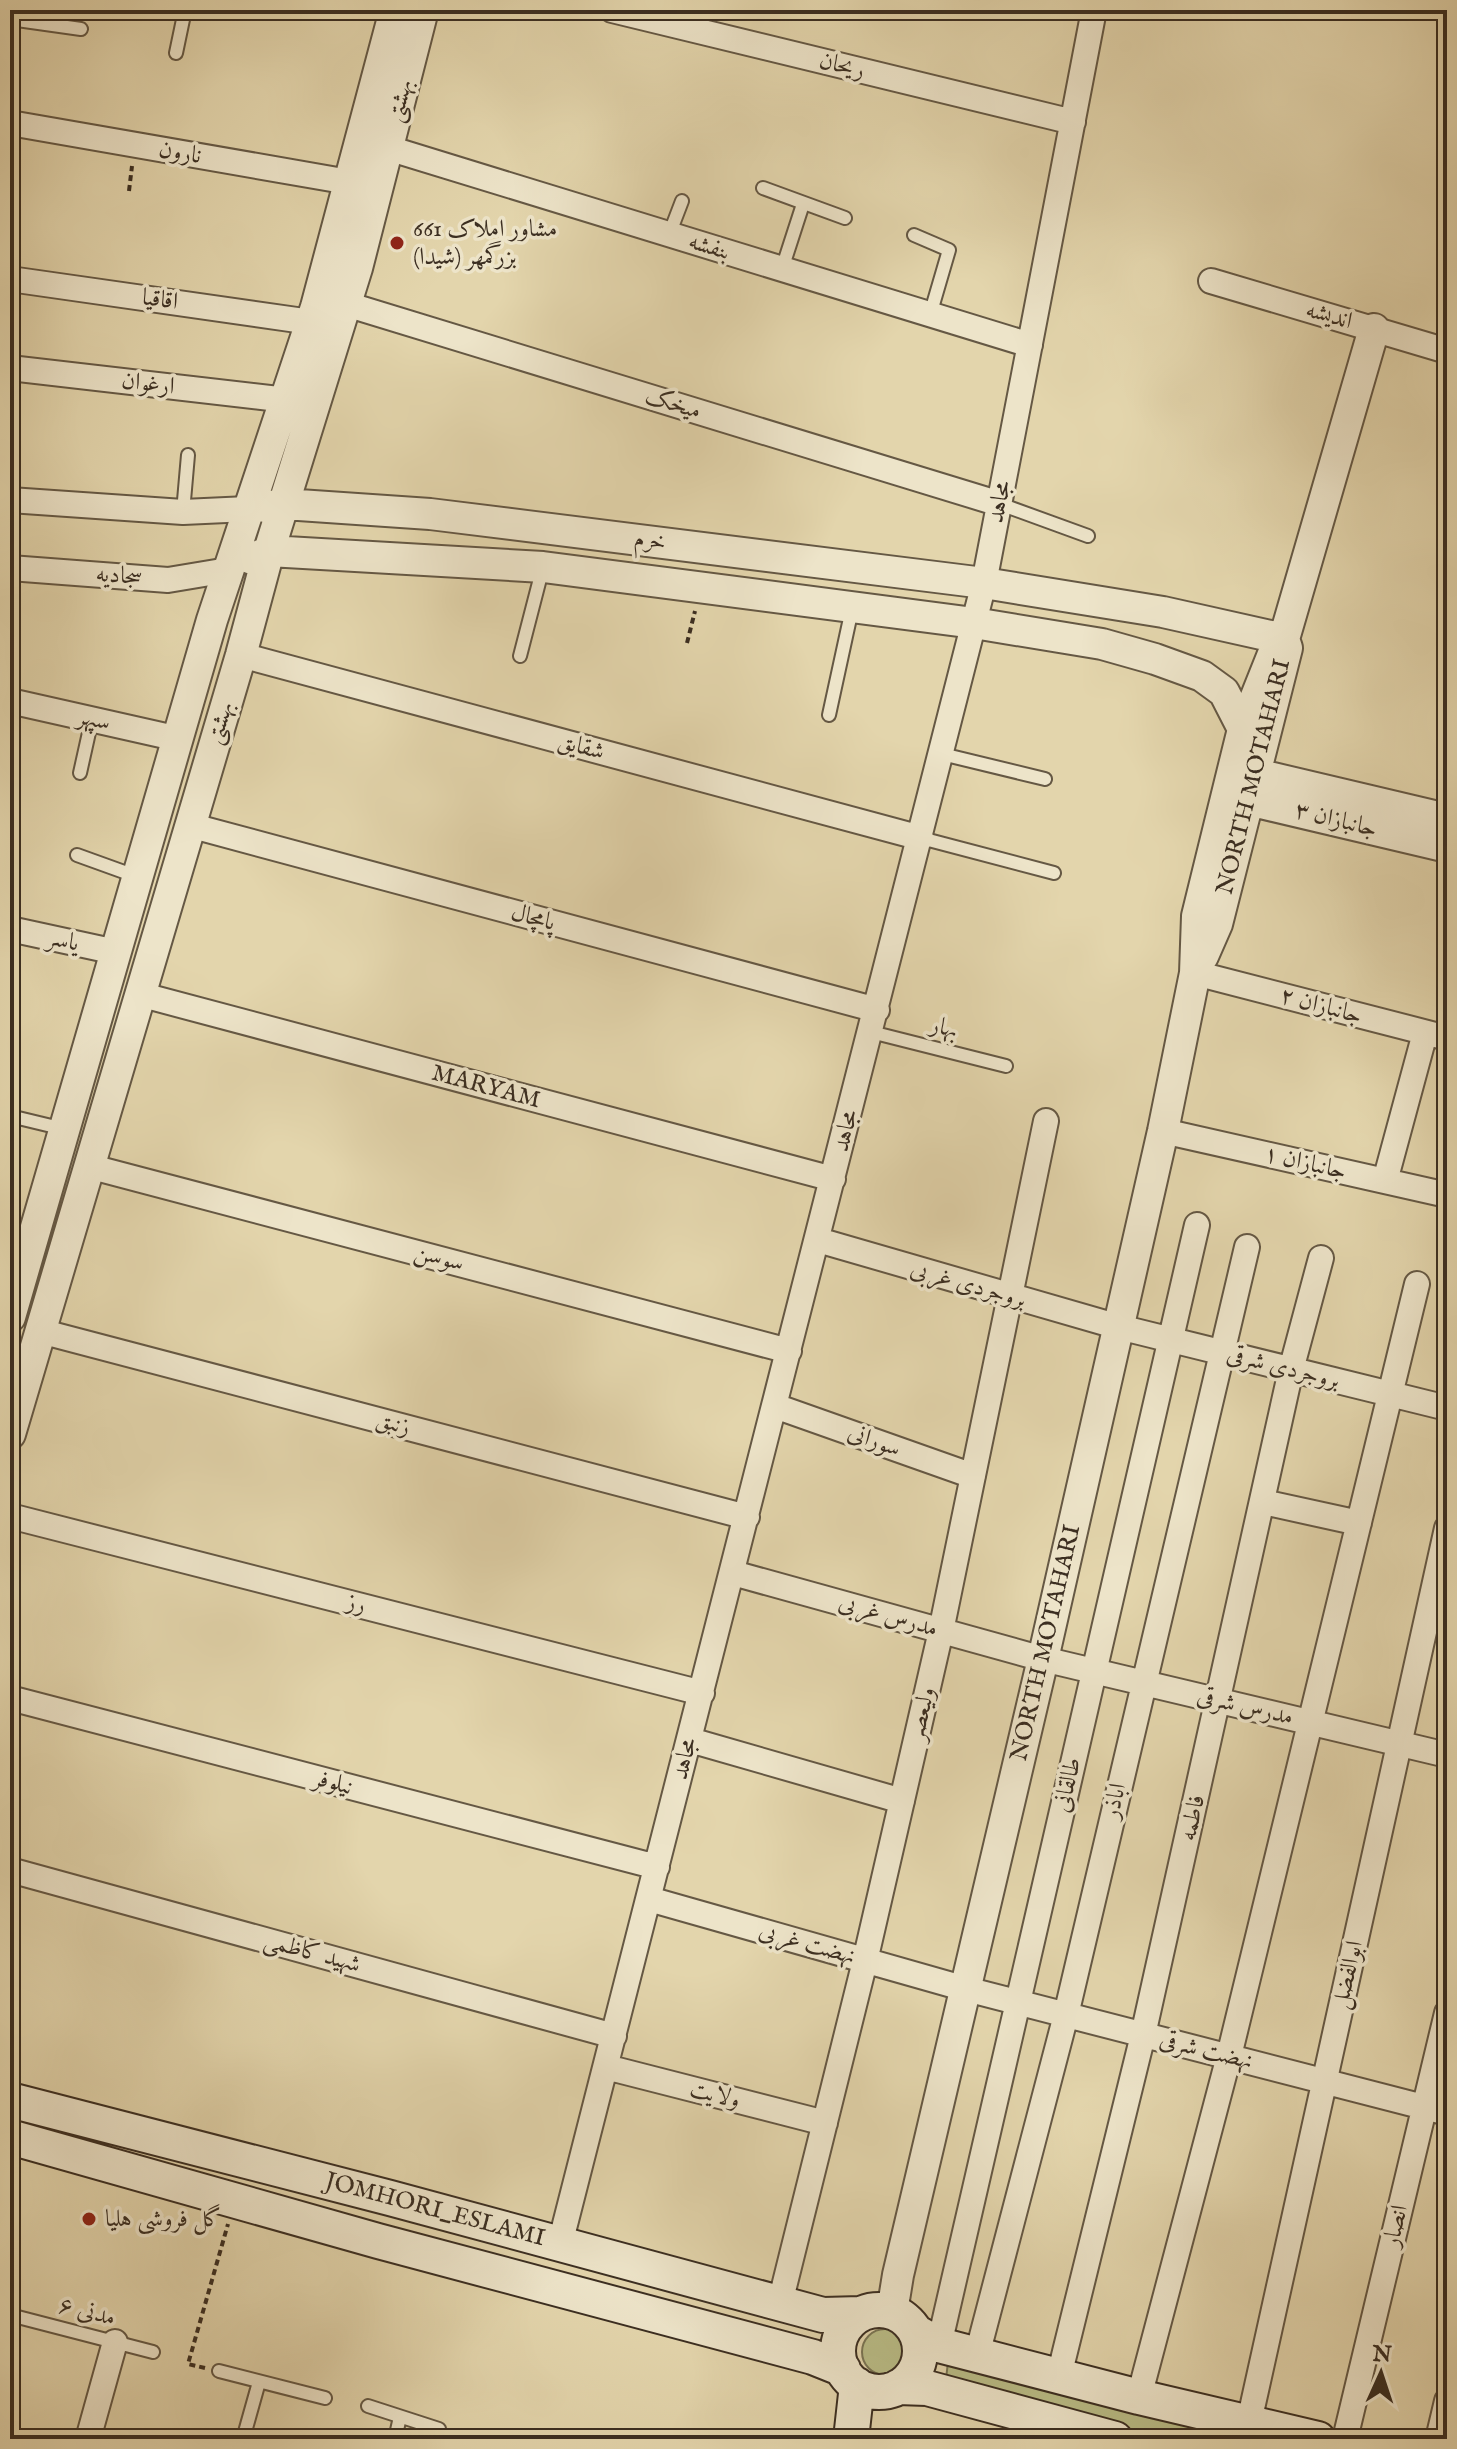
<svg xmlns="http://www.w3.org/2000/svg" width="1457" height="2449" font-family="'IM FELL English',Amiri,serif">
<rect width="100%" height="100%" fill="#e3d5ac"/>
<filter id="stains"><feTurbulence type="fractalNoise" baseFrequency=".0025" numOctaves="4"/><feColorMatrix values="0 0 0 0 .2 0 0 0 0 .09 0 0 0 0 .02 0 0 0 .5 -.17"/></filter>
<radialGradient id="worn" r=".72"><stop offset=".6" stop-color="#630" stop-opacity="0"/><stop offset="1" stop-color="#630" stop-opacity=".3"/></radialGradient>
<!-- green -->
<path fill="#b9bc86" stroke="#7a7554" stroke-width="2" d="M862 2352a23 23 0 1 1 46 0a23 23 0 1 1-46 0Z
M 948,2362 L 1247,2439 L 1164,2439 L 946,2379 Z"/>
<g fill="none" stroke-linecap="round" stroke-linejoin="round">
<!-- service casing -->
<g stroke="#655844" stroke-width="16">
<path id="service" d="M 10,19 L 81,29
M 176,53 L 185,10
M 763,188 L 845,218
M 669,235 L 682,201
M 914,235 L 949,250 L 930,315
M 782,269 L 803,204
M 1000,504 L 1088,536
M 183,512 L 188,455
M 520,656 L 543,567
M 829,715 L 852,609
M 942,754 L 1045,779
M 80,773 L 92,719
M 921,838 L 1054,873
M 77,855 L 138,877
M 871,1032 L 1006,1066
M 10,1116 L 64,1129
M 10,2315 L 153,2352
M 219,2371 L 325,2398
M 368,2406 L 439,2429
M 243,2439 L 259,2382
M 395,2439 L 400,2417"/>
</g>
<!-- minor casing -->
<g stroke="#655844" stroke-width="28">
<path id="minor" d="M 612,10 L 1073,122
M 10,123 L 349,182
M 388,148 L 1030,345
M 10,279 L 311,322
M 1211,281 L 1447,351
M 346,304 L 1000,504
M 10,368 L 287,400
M 10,500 L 183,512 L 248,509
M 10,568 L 168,580 L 228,570
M 241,655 L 921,838
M 10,701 L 179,739
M 189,825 L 877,1010
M 10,929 L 116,952
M 1195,973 L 1447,1038
M 139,994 L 833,1179
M 1163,1131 L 1447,1195
M 88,1166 L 789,1351
M 1385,1181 L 1425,1033
M 818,1240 L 1119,1327 L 1447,1408
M 10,1243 L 30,1249
M 40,1331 L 747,1517
M 775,1406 L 973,1476
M 1263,1502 L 1359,1523
M 10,1516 L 702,1693
M 733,1573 L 1043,1659 L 1447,1755
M 10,1698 L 657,1867
M 690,1740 L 902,1801
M 10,1870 L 614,2036
M 649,1899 L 966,1989 L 1447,2113
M 606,2067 L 825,2123
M 560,2244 L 984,583 L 1094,10
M 780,2303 L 865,1961 L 941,1631 L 1046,1121
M 939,2345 L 1197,1225
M 977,2355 L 1066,2015 L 1247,1247
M 1059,2376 L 1143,2035 L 1291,1370 L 1321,1258
M 1139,2397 L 1229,2056 L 1417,1284
M 1249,2422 L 1447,1528
M 88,2439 L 115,2342
M 1345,2439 L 1447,2013
M 1438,2439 L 1447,2401"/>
</g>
<!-- tertiary casing -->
<g stroke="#655844" stroke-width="34">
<path id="tertiary" d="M 264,507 L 284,504 L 430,514 L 984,583 L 1163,612 L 1284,639
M 252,559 L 269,551 L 543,567 L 974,623 L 1102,644 L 1155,659 L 1202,676 L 1224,692 L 1243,729
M 1239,770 L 1447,819
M 1231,796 L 1447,847
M 1203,956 L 1217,924 L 1287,648 L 1284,639 L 1374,329
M 10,1317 L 212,620 L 316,307 L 395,10
M 10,1434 L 241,655 L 269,551 L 357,268 L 423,10
M 892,2312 L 898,2275 L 1043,1659 L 1163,1131 L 1195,973 L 1197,916 L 1243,729 L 1277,644 L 1284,639"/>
</g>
<!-- secondary casing -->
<g stroke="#3b2e21" stroke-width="38">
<path id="secondary" d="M 10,2100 L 390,2198 L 823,2315 L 861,2314
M 10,2137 L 378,2241 L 813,2357 L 843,2369
M838 2351a41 41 0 1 1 82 0a41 41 0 1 1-82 0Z
M 916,2332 L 939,2345 L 1139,2397 L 1318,2439
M 898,2387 L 927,2388 L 1115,2439
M 851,2439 L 857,2385"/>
</g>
<!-- path -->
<path stroke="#3b2e21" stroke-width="4" stroke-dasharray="6 4" stroke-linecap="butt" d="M 129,191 L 132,166
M 687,643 L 695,611
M 205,2368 L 188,2364 L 228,2224"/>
<!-- service -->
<use href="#service" stroke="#ede4c9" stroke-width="12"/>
<!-- minor -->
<use href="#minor" stroke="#ede4c9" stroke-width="24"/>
<!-- tertiary -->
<use href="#tertiary" stroke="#ede4c9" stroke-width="30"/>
<!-- secondary -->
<use href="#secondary" stroke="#ede4c9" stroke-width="34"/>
</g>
<!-- markers -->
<g fill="#8f2418" stroke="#ede4c9" stroke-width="3">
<circle cx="397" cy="243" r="8"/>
<circle cx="89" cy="2219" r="8"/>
</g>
<g text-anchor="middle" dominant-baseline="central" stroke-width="7" stroke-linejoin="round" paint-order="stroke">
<!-- street labels -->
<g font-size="24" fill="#3b2e21" stroke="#ede4c9">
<text transform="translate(842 66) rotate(14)">ریحان</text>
<text transform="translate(400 101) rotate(-76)">بهشتی</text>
<text transform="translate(180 153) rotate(10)">نارون</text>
<text transform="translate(709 247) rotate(17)">بنفشه</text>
<text transform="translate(160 300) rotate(8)">اقاقیا</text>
<text transform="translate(1329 316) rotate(16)">اندیشه</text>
<text transform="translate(148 384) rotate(7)">ارغوان</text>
<text transform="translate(673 404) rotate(17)">میخک</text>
<text transform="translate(1000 502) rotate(-79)">مجاهد</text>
<text transform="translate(650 541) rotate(7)">خرم</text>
<text transform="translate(119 576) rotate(4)">سجادیه</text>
<text transform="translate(94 720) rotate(13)">سپهر</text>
<text transform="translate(220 723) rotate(-73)">بهشتی</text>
<text transform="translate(581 747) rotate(15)">شقایق</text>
<text transform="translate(1254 777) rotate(-76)">NORTH MOTAHARI</text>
<text transform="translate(1336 820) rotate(14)">جانبازان ۳</text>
<text transform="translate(533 918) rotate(15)">پامچال</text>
<text transform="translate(63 941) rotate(12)">یاسر</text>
<text transform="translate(1321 1006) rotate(15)">جانبازان ۲</text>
<text transform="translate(944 1028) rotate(14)">بهار</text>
<text transform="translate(486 1087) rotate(15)">MARYAM</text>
<text transform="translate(846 1131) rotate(-76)">مجاهد</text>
<text transform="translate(1305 1163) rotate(13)">جانبازان ۱</text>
<text transform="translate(439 1258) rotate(15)">سوسن</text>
<text transform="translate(968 1285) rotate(16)">بروجردی غربی</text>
<text transform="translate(1283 1368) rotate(14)">بروجردی شرقی</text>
<text transform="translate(393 1424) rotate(15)">زنبق</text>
<text transform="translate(874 1441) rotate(20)">سورانی</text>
<text transform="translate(356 1604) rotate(14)">رز</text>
<text transform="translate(888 1616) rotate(16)">مدرس غربی</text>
<text transform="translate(1046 1643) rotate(-77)">NORTH MOTAHARI</text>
<text transform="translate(1245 1707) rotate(13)">مدرس شرقی</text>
<text transform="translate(922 1714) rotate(-77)">ولیعصر</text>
<text transform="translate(685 1759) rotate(-76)">مجاهد</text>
<text transform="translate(333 1783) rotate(15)">نیلوفر</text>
<text transform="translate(1068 1785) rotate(-77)">طالقانی</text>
<text transform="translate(1115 1801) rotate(-77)">اباذر</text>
<text transform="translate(1193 1818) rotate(-77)">فاطمه</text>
<text transform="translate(807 1944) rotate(16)">نهضت غربی</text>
<text transform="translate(312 1953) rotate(15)">شهید کاظمی</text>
<text transform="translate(1348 1975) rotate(-77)">ابوالفضل</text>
<text transform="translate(1206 2051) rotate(14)">نهضت شرقی</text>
<text transform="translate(715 2095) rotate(14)">ولایت</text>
<text transform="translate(435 2210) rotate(15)">JOMHORI_ESLAMI</text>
<text transform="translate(1396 2226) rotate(-77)">انصار</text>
<text transform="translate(87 2312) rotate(14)">مدنی ۶</text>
</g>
<!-- poi labels -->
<g font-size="24" fill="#3b2e21" stroke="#ede4c9" text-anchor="start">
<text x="413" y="229">مشاور املاک 661<tspan x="413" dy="28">بزرگمهر (شیدا)</tspan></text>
<text x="105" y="2219">گل فروشی هلیا</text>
</g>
</g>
<!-- margin -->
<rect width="1457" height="2449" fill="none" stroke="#e3d5ac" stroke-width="40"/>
<rect x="12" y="12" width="1433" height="2425" fill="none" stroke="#3b2e21" stroke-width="4"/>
<rect x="20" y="20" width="1417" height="2409" fill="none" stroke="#3b2e21" stroke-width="2"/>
<!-- north arrow -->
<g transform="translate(1381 2373) rotate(3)" stroke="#ede4c9" stroke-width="6" paint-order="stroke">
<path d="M0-6L14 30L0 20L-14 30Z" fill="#3b2e21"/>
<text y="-12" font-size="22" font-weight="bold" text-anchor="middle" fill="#3b2e21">N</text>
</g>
<rect width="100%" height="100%" filter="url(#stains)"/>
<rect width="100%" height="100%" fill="url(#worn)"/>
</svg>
